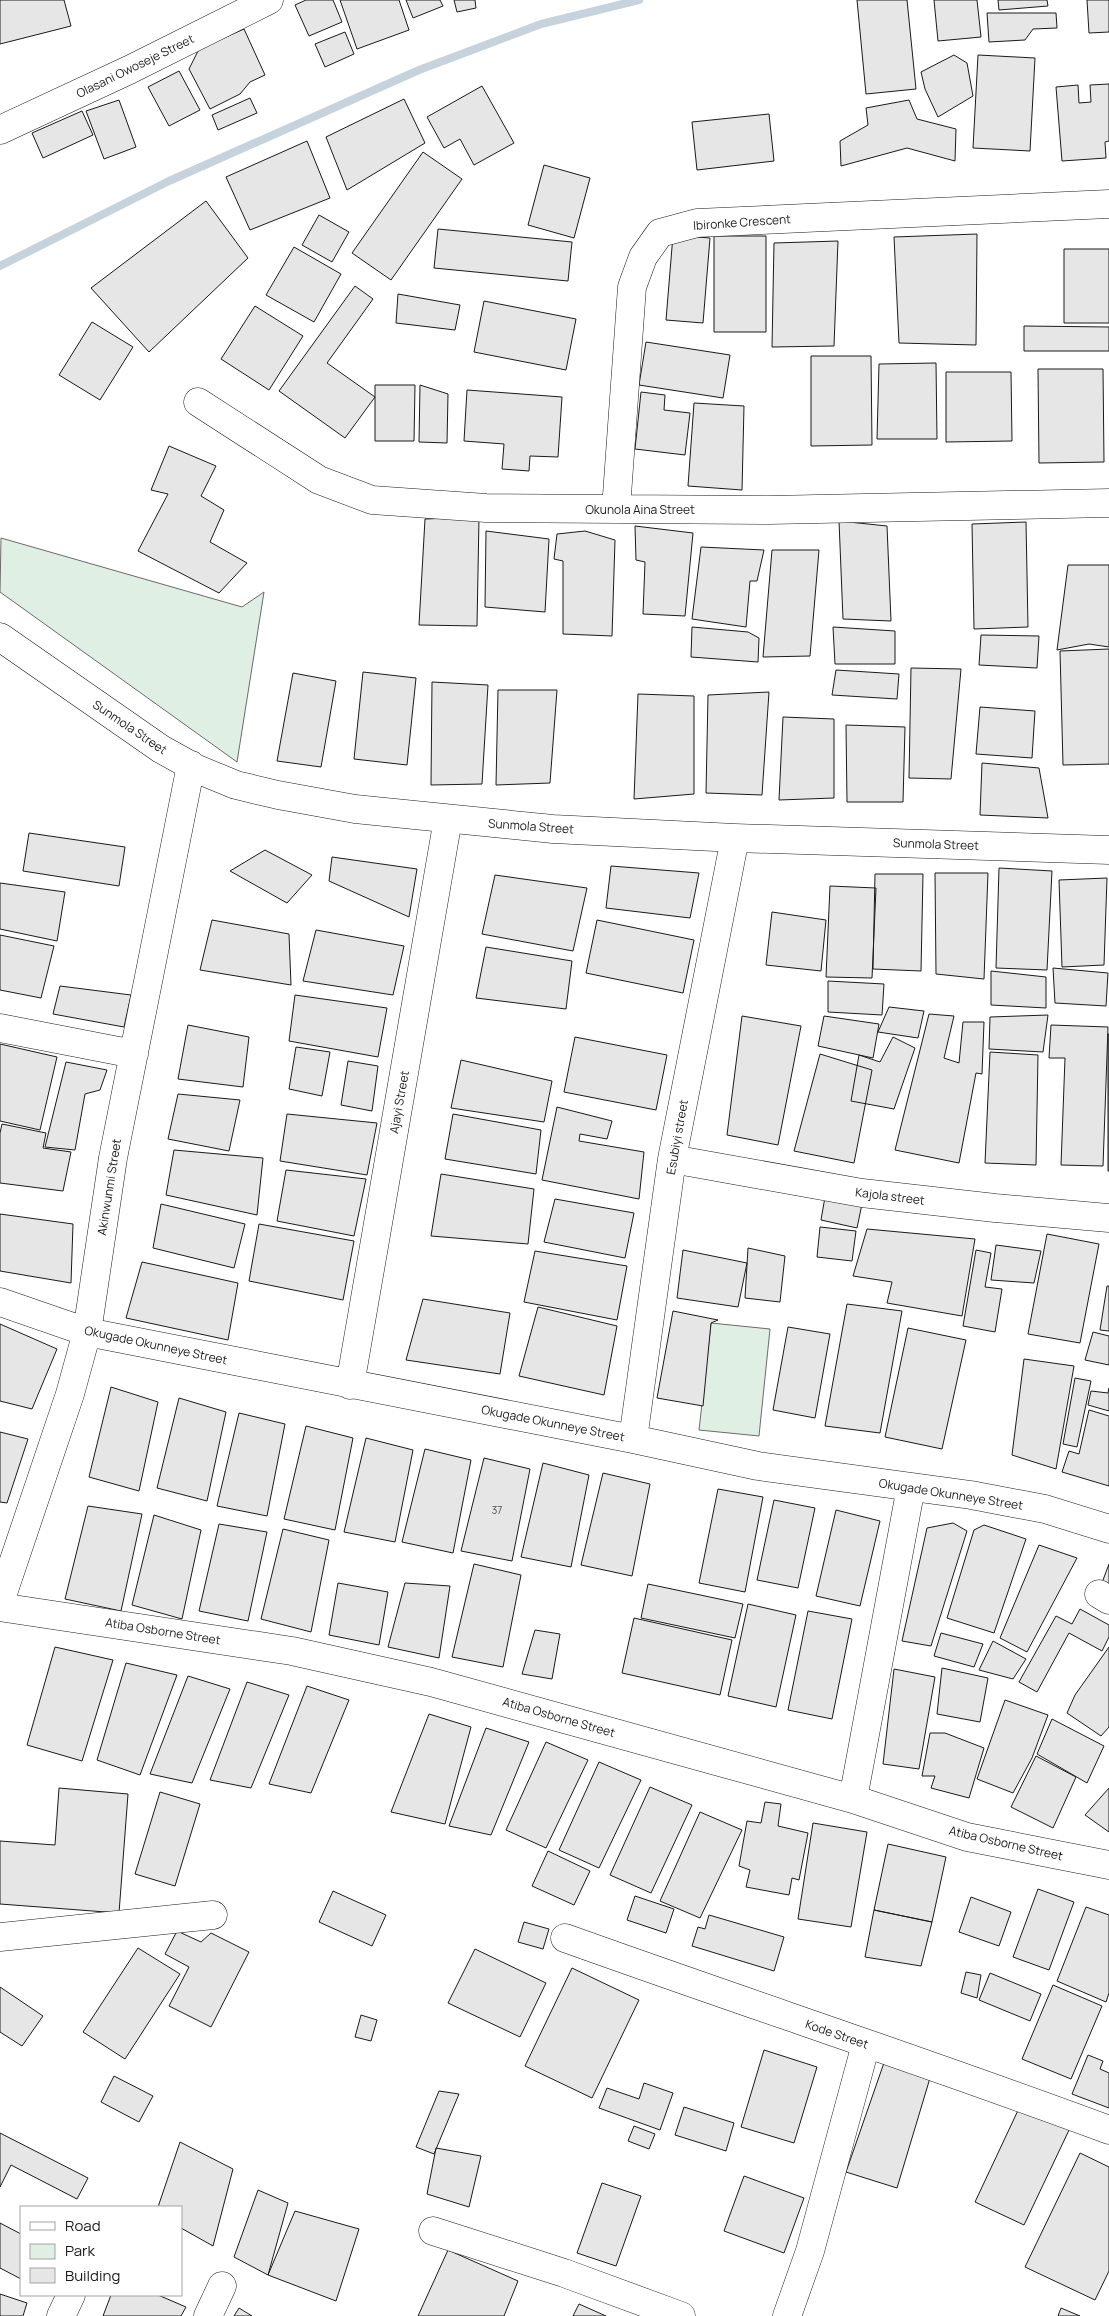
<svg xmlns="http://www.w3.org/2000/svg" width="1109" height="2316" font-family="Manrope,sans-serif">
<rect width="100%" height="100%" fill="#fff"/>
<!-- green -->
<path fill="#e0efe3" stroke="#6a6a6a" d="M 1,538 L 242,607 L 264,592 L 237,762 L 0,592 Z
M 711,1323 L 770,1329 L 759,1436 L 699,1430 Z"/>
<g fill="none" stroke-linecap="round" stroke-linejoin="round">
<!-- stream -->
<path stroke="#c6d2dc" stroke-width="8" d="M 0,266 L 169,181 L 419,70 L 541,24 L 639,0"/>
</g>
<!-- building -->
<path fill="#e6e6e6" stroke="#1a1a1a" d="M 0,0 L 64,0 L 71,26 L 0,44 Z
M 306,0 L 333,0 L 342,22 L 309,36 L 295,5 Z
M 340,0 L 399,0 L 409,30 L 357,49 Z
M 406,0 L 440,0 L 443,6 L 413,18 Z
M 454,0 L 475,0 L 476,8 L 457,12 Z
M 857,0 L 907,0 L 916,89 L 866,94 Z
M 934,0 L 977,0 L 981,37 L 938,41 Z
M 998,0 L 1047,0 L 1048,6 L 999,10 Z
M 1087,0 L 1109,0 L 1109,32 L 1089,33 Z
M 987,13 L 1056,13 L 1057,28 L 1033,29 L 1025,40 L 989,42 Z
M 244,29 L 265,75 L 250,82 L 240,94 L 210,109 L 189,69 L 199,49 Z
M 345,32 L 354,54 L 325,67 L 315,44 Z
M 954,55 L 967,63 L 973,96 L 938,117 L 925,89 L 921,72 Z
M 978,55 L 1035,58 L 1030,151 L 973,148 Z
M 179,71 L 200,110 L 169,126 L 148,87 Z
M 1109,84 L 1109,141 L 1105,142 L 1106,158 L 1062,161 L 1056,87 L 1078,85 L 1079,103 L 1091,102 L 1090,85 Z
M 482,86 L 514,143 L 474,165 L 460,139 L 444,148 L 427,117 Z
M 250,98 L 257,113 L 218,130 L 212,115 Z
M 404,99 L 425,143 L 347,190 L 326,137 Z
M 119,100 L 136,147 L 104,159 L 86,111 Z
M 909,100 L 917,119 L 956,129 L 955,161 L 907,148 L 841,166 L 840,141 L 868,125 L 866,108 Z
M 82,111 L 93,135 L 43,158 L 32,133 Z
M 769,114 L 774,161 L 697,170 L 692,122 Z
M 307,141 L 330,198 L 250,230 L 226,177 Z
M 423,152 L 462,179 L 391,280 L 352,253 Z
M 544,165 L 590,178 L 574,238 L 528,225 Z
M 206,201 L 248,258 L 149,352 L 91,288 Z
M 319,215 L 349,232 L 332,262 L 302,245 Z
M 438,229 L 572,242 L 568,281 L 434,268 Z
M 977,234 L 976,345 L 899,343 L 894,237 Z
M 673,235 L 710,238 L 703,323 L 666,320 Z
M 714,236 L 766,236 L 766,332 L 714,332 Z
M 838,241 L 834,346 L 772,347 L 774,243 Z
M 294,247 L 341,274 L 314,322 L 266,295 Z
M 1064,249 L 1109,249 L 1109,323 L 1064,323 Z
M 355,286 L 373,299 L 327,363 L 375,397 L 345,438 L 279,391 Z
M 398,294 L 460,305 L 455,330 L 396,323 Z
M 484,301 L 576,319 L 566,370 L 474,352 Z
M 255,306 L 303,336 L 269,390 L 221,359 Z
M 92,322 L 133,347 L 100,400 L 59,375 Z
M 1024,326 L 1109,327 L 1109,351 L 1024,351 Z
M 646,342 L 730,355 L 723,398 L 639,385 Z
M 811,356 L 871,356 L 872,445 L 811,446 Z
M 936,363 L 937,439 L 877,439 L 879,364 Z
M 1038,369 L 1103,369 L 1104,462 L 1039,463 Z
M 946,372 L 1011,372 L 1012,441 L 946,442 Z
M 375,385 L 415,385 L 414,441 L 375,441 Z
M 420,385 L 448,394 L 447,443 L 419,442 Z
M 467,390 L 562,397 L 558,457 L 530,456 L 529,471 L 502,469 L 504,444 L 464,441 Z
M 641,392 L 665,395 L 664,410 L 690,413 L 685,455 L 635,449 Z
M 694,403 L 744,406 L 742,490 L 688,486 Z
M 169,446 L 216,466 L 201,496 L 224,510 L 210,542 L 247,563 L 219,593 L 138,551 L 168,494 L 151,490 Z
M 479,517 L 477,626 L 419,625 L 425,519 Z
M 839,521 L 887,526 L 891,621 L 843,619 Z
M 1026,522 L 1028,627 L 974,629 L 972,524 Z
M 635,526 L 693,533 L 685,616 L 643,614 L 645,562 L 636,560 Z
M 486,531 L 549,539 L 545,612 L 485,607 Z
M 585,531 L 615,540 L 612,636 L 563,634 L 563,561 L 554,559 L 557,534 Z
M 701,547 L 764,550 L 757,581 L 750,581 L 746,627 L 692,619 Z
M 772,550 L 819,550 L 810,656 L 763,657 Z
M 1068,565 L 1109,565 L 1109,647 L 1089,644 L 1057,650 Z
M 692,627 L 748,632 L 759,638 L 758,662 L 691,657 Z
M 833,627 L 895,631 L 895,664 L 835,664 Z
M 981,635 L 1039,636 L 1037,668 L 979,665 Z
M 1109,649 L 1109,764 L 1063,765 L 1060,651 Z
M 911,668 L 961,669 L 951,779 L 909,778 Z
M 836,670 L 899,674 L 897,699 L 832,695 Z
M 363,672 L 416,678 L 407,765 L 354,759 Z
M 293,673 L 336,681 L 321,767 L 277,761 Z
M 432,682 L 488,685 L 482,784 L 431,785 Z
M 498,690 L 557,690 L 550,783 L 496,785 Z
M 769,692 L 762,795 L 706,793 L 708,695 Z
M 638,694 L 694,696 L 694,794 L 634,799 Z
M 980,707 L 1035,711 L 1032,758 L 976,754 Z
M 783,717 L 834,719 L 834,798 L 779,800 Z
M 846,725 L 905,727 L 903,802 L 847,802 Z
M 982,763 L 1039,768 L 1048,818 L 980,815 Z
M 29,833 L 125,847 L 119,886 L 23,871 Z
M 265,850 L 312,875 L 287,903 L 230,871 Z
M 332,857 L 417,869 L 409,917 L 329,881 Z
M 611,866 L 699,873 L 690,918 L 606,908 Z
M 999,868 L 1052,871 L 1047,970 L 996,968 Z
M 935,873 L 988,873 L 984,979 L 936,974 Z
M 875,874 L 923,874 L 921,971 L 873,969 Z
M 495,875 L 587,888 L 573,951 L 482,934 Z
M 1107,878 L 1104,965 L 1062,967 L 1059,880 Z
M 0,883 L 65,892 L 57,941 L 0,929 Z
M 830,886 L 876,888 L 872,978 L 826,977 Z
M 772,912 L 826,920 L 821,971 L 766,965 Z
M 212,920 L 289,934 L 291,985 L 200,970 Z
M 597,920 L 694,940 L 683,993 L 586,973 Z
M 316,930 L 404,946 L 393,995 L 303,981 Z
M 0,935 L 54,946 L 41,998 L 0,990 Z
M 486,947 L 572,961 L 566,1009 L 476,998 Z
M 1053,968 L 1108,973 L 1106,1006 L 1055,1003 Z
M 991,971 L 1046,977 L 1046,1008 L 991,1005 Z
M 828,981 L 884,984 L 882,1015 L 828,1012 Z
M 60,986 L 131,995 L 124,1027 L 53,1014 Z
M 295,995 L 387,1008 L 378,1057 L 289,1041 Z
M 889,1007 L 924,1011 L 918,1038 L 878,1032 Z
M 929,1014 L 954,1016 L 944,1058 L 959,1063 L 963,1022 L 984,1022 L 982,1074 L 976,1073 L 959,1163 L 895,1150 Z
M 1048,1015 L 1043,1052 L 989,1049 L 990,1017 Z
M 742,1016 L 801,1026 L 778,1145 L 727,1135 Z
M 824,1016 L 879,1024 L 873,1058 L 818,1046 Z
M 188,1025 L 249,1037 L 243,1087 L 178,1079 Z
M 1051,1025 L 1108,1027 L 1103,1166 L 1061,1165 L 1065,1058 L 1049,1058 Z
M 1108,1034 L 1109,1034 L 1109,1171 L 1108,1171 Z
M 575,1037 L 667,1055 L 656,1110 L 564,1092 Z
M 893,1037 L 915,1048 L 894,1109 L 851,1101 L 859,1055 L 880,1062 Z
M 0,1044 L 57,1057 L 40,1130 L 0,1121 Z
M 296,1047 L 330,1052 L 322,1096 L 289,1089 Z
M 990,1052 L 1038,1055 L 1036,1165 L 985,1163 Z
M 820,1054 L 872,1070 L 854,1163 L 794,1151 Z
M 461,1060 L 552,1081 L 544,1122 L 451,1108 Z
M 348,1061 L 378,1066 L 372,1111 L 341,1105 Z
M 66,1062 L 107,1070 L 100,1090 L 85,1094 L 75,1150 L 45,1147 Z
M 178,1094 L 240,1100 L 229,1151 L 168,1139 Z
M 557,1107 L 612,1121 L 607,1139 L 580,1134 L 579,1141 L 644,1152 L 639,1199 L 542,1180 Z
M 287,1114 L 377,1123 L 367,1175 L 280,1161 Z
M 453,1114 L 541,1130 L 536,1174 L 445,1159 Z
M 2,1124 L 46,1133 L 43,1148 L 71,1152 L 63,1191 L 0,1183 L 0,1133 Z
M 174,1150 L 263,1158 L 257,1215 L 166,1195 Z
M 286,1170 L 366,1179 L 354,1236 L 277,1221 Z
M 441,1174 L 534,1189 L 528,1244 L 431,1236 Z
M 825,1197 L 862,1204 L 857,1228 L 821,1220 Z
M 555,1199 L 634,1213 L 625,1258 L 544,1242 Z
M 161,1204 L 245,1224 L 234,1268 L 153,1248 Z
M 0,1214 L 73,1224 L 71,1283 L 0,1271 Z
M 259,1224 L 354,1241 L 343,1300 L 249,1281 Z
M 820,1227 L 856,1231 L 852,1261 L 817,1257 Z
M 867,1229 L 975,1239 L 962,1316 L 887,1303 L 892,1282 L 853,1276 Z
M 1047,1234 L 1099,1244 L 1080,1343 L 1028,1334 Z
M 996,1245 L 1041,1251 L 1034,1283 L 991,1280 Z
M 748,1248 L 785,1256 L 780,1302 L 745,1298 Z
M 683,1250 L 747,1263 L 738,1307 L 677,1298 Z
M 976,1250 L 991,1253 L 985,1287 L 1002,1289 L 995,1332 L 963,1326 Z
M 535,1251 L 627,1266 L 617,1320 L 524,1302 Z
M 142,1262 L 238,1283 L 228,1340 L 126,1318 Z
M 1107,1286 L 1109,1286 L 1109,1331 L 1100,1330 Z
M 423,1299 L 510,1313 L 500,1374 L 406,1360 Z
M 847,1304 L 902,1311 L 880,1433 L 825,1426 Z
M 538,1307 L 617,1326 L 604,1395 L 519,1376 Z
M 673,1311 L 718,1320 L 711,1323 L 703,1406 L 657,1398 Z
M 0,1324 L 57,1349 L 32,1409 L 0,1401 Z
M 788,1327 L 830,1334 L 815,1418 L 773,1410 Z
M 908,1328 L 966,1340 L 942,1449 L 885,1437 Z
M 1093,1332 L 1109,1336 L 1109,1365 L 1085,1360 Z
M 1024,1359 L 1074,1366 L 1056,1469 L 1012,1455 Z
M 1075,1378 L 1091,1381 L 1077,1447 L 1063,1444 Z
M 111,1387 L 158,1402 L 139,1491 L 89,1477 Z
M 1109,1388 L 1109,1411 L 1088,1405 L 1091,1391 L 1108,1393 Z
M 179,1398 L 226,1412 L 207,1501 L 157,1488 Z
M 1089,1410 L 1109,1416 L 1109,1486 L 1062,1472 L 1069,1451 L 1079,1454 Z
M 239,1413 L 285,1424 L 267,1516 L 217,1506 Z
M 306,1426 L 353,1438 L 335,1530 L 284,1519 Z
M 0,1432 L 28,1439 L 7,1503 L 0,1502 Z
M 366,1438 L 413,1450 L 395,1542 L 344,1532 Z
M 425,1449 L 471,1460 L 453,1553 L 402,1542 Z
M 484,1458 L 530,1469 L 512,1561 L 461,1551 Z
M 543,1463 L 589,1475 L 571,1567 L 521,1557 Z
M 603,1473 L 650,1484 L 632,1576 L 581,1565 Z
M 718,1489 L 763,1497 L 745,1592 L 699,1583 Z
M 774,1500 L 815,1508 L 798,1588 L 757,1580 Z
M 88,1506 L 142,1514 L 121,1611 L 65,1599 Z
M 836,1510 L 880,1521 L 860,1606 L 816,1596 Z
M 154,1515 L 201,1530 L 182,1619 L 132,1605 Z
M 953,1523 L 967,1531 L 931,1646 L 902,1641 L 927,1528 Z
M 219,1524 L 267,1532 L 248,1621 L 199,1611 Z
M 984,1525 L 1026,1539 L 994,1633 L 947,1618 L 974,1530 Z
M 283,1529 L 329,1540 L 311,1632 L 261,1619 Z
M 1039,1545 L 1077,1558 L 1027,1652 L 1000,1638 Z
M 474,1564 L 521,1575 L 503,1667 L 452,1657 Z
M 1109,1564 L 1109,1591 L 1100,1588 Z
M 338,1583 L 388,1592 L 379,1645 L 329,1635 Z
M 405,1583 L 450,1586 L 439,1658 L 388,1647 Z
M 648,1584 L 743,1604 L 735,1638 L 641,1618 Z
M 748,1604 L 796,1615 L 776,1707 L 728,1696 Z
M 1080,1609 L 1109,1625 L 1109,1637 L 1102,1651 L 1069,1633 L 1037,1692 L 1019,1682 L 1056,1616 L 1072,1624 Z
M 808,1611 L 852,1619 L 832,1719 L 788,1710 Z
M 634,1618 L 732,1640 L 720,1695 L 622,1673 Z
M 535,1630 L 560,1634 L 552,1679 L 522,1674 Z
M 941,1633 L 983,1644 L 974,1667 L 934,1656 Z
M 993,1641 L 1026,1659 L 1013,1679 L 979,1670 Z
M 55,1647 L 113,1660 L 82,1761 L 27,1745 Z
M 1109,1647 L 1109,1727 L 1101,1736 L 1067,1713 L 1075,1695 Z
M 126,1663 L 177,1675 L 140,1775 L 97,1760 Z
M 942,1668 L 988,1678 L 980,1722 L 937,1714 Z
M 894,1669 L 935,1677 L 919,1769 L 883,1764 Z
M 188,1676 L 230,1689 L 192,1783 L 150,1774 Z
M 247,1682 L 289,1695 L 251,1788 L 210,1780 Z
M 307,1686 L 349,1700 L 311,1793 L 269,1784 Z
M 1005,1700 L 1048,1715 L 1032,1758 L 1013,1793 L 977,1779 Z
M 429,1714 L 471,1727 L 445,1824 L 391,1812 Z
M 1052,1719 L 1104,1746 L 1087,1783 L 1037,1754 Z
M 486,1728 L 529,1742 L 491,1835 L 449,1826 Z
M 930,1733 L 945,1733 L 984,1748 L 969,1798 L 931,1788 L 935,1776 L 922,1776 Z
M 546,1742 L 588,1760 L 546,1848 L 506,1830 Z
M 1036,1756 L 1076,1777 L 1053,1828 L 1011,1807 Z
M 599,1762 L 641,1780 L 599,1868 L 559,1850 Z
M 650,1787 L 692,1805 L 651,1893 L 610,1875 Z
M 59,1788 L 128,1794 L 119,1913 L 0,1904 L 0,1841 L 55,1845 Z
M 1109,1788 L 1109,1832 L 1085,1815 Z
M 160,1792 L 200,1804 L 175,1886 L 135,1874 Z
M 765,1802 L 781,1804 L 778,1826 L 808,1833 L 799,1880 L 792,1878 L 789,1895 L 746,1887 L 750,1870 L 739,1866 L 747,1821 L 761,1823 Z
M 700,1812 L 742,1830 L 700,1918 L 660,1901 Z
M 813,1823 L 867,1832 L 851,1927 L 798,1919 Z
M 888,1844 L 946,1857 L 932,1922 L 874,1910 Z
M 548,1851 L 590,1871 L 574,1905 L 532,1886 Z
M 1038,1889 L 1074,1902 L 1049,1970 L 1013,1957 Z
M 333,1891 L 386,1915 L 372,1946 L 319,1922 Z
M 635,1896 L 674,1909 L 666,1933 L 627,1920 Z
M 971,1897 L 1011,1912 L 999,1946 L 959,1932 Z
M 1086,1907 L 1109,1915 L 1109,1993 L 1106,2002 L 1057,1981 Z
M 874,1910 L 932,1922 L 921,1966 L 865,1957 Z
M 709,1915 L 784,1937 L 774,1971 L 692,1946 L 698,1927 L 705,1929 Z
M 524,1922 L 549,1929 L 543,1949 L 518,1942 Z
M 177,1931 L 201,1942 L 211,1933 L 249,1952 L 211,2027 L 169,2006 L 189,1967 L 165,1954 Z
M 138,1948 L 180,1974 L 125,2059 L 83,2032 Z
M 475,1949 L 546,1983 L 520,2037 L 448,2003 Z
M 572,1968 L 639,2000 L 592,2098 L 525,2066 Z
M 966,1972 L 981,1975 L 977,1998 L 961,1993 Z
M 990,1973 L 1041,1994 L 1030,2021 L 979,2000 Z
M 1053,1985 L 1102,2006 L 1071,2079 L 1022,2059 Z
M 0,1987 L 43,2016 L 22,2046 L 0,2032 Z
M 361,2015 L 377,2020 L 371,2041 L 355,2037 Z
M 764,2050 L 817,2067 L 794,2143 L 741,2127 Z
M 1088,2055 L 1103,2061 L 1100,2069 L 1109,2073 L 1109,2108 L 1072,2094 Z
M 886,2057 L 930,2078 L 897,2188 L 846,2172 Z
M 114,2076 L 153,2096 L 139,2122 L 101,2102 Z
M 644,2083 L 673,2093 L 660,2130 L 599,2108 L 607,2088 L 639,2099 Z
M 439,2091 L 459,2094 L 434,2154 L 416,2147 Z
M 1021,2104 L 1070,2128 L 1024,2225 L 975,2202 Z
M 684,2107 L 734,2123 L 726,2151 L 675,2135 Z
M 634,2126 L 655,2134 L 649,2149 L 628,2141 Z
M 0,2133 L 88,2178 L 77,2199 L 11,2165 L 0,2187 Z
M 180,2142 L 233,2169 L 213,2246 L 181,2228 L 181,2207 L 158,2207 Z
M 436,2148 L 481,2156 L 469,2207 L 427,2194 Z
M 1080,2153 L 1109,2167 L 1109,2271 L 1095,2300 L 1025,2267 Z
M 744,2176 L 804,2198 L 784,2253 L 724,2231 Z
M 602,2183 L 641,2196 L 616,2266 L 577,2253 Z
M 258,2190 L 288,2203 L 268,2275 L 234,2257 Z
M 295,2211 L 359,2229 L 336,2301 L 268,2275 Z
M 0,2223 L 21,2234 L 21,2279 L 0,2268 Z
M 448,2250 L 518,2281 L 504,2316 L 418,2316 Z
M 0,2294 L 27,2303 L 23,2316 L 0,2316 Z
M 111,2295 L 158,2295 L 186,2307 L 181,2316 L 103,2316 Z
M 579,2304 L 606,2316 L 573,2316 Z
M 239,2308 L 252,2316 L 234,2316 Z
M 1061,2308 L 1080,2316 L 1058,2316 Z"/>
<g fill="none" stroke-linecap="round" stroke-linejoin="round">
<!-- minor casing -->
<g stroke="#1a1a1a" stroke-width="29">
<path id="minor" d="M 0,130 L 129,70 L 269,0
M 198,402 L 319,480 L 372,500 L 486,508 L 769,510 L 1109,503
M 616,509 L 632,287 L 643,257 L 660,233 L 697,223 L 1109,204
M 0,637 L 161,749 L 197,769 L 236,785 L 278,795 L 355,809 L 553,829 L 735,838 L 1109,850
M 0,1028 L 134,1054
M 672,1159 L 862,1193 L 995,1208 L 1109,1218
M 0,1302 L 87,1332 L 633,1439 L 758,1466 L 971,1495 L 1045,1509 L 1109,1529
M 350,1385 L 448,819
M 633,1439 L 672,1159 L 735,838
M 1099,1594 L 1109,1600
M 0,1602 L 70,1394 L 87,1332 L 113,1158 L 191,765
M 0,1607 L 292,1651 L 431,1682 L 853,1799 L 967,1837 L 1109,1865
M 853,1799 L 911,1487
M 0,1937 L 213,1915
M 565,1938 C 746,2003 929,2063 1109,2130
M 433,2231 L 564,2273 L 681,2316
M 61,2316 L 71,2295
M 208,2316 L 222,2286
M 787,2316 L 810,2251 L 866,2044"/>
</g>
<!-- minor -->
<use href="#minor" stroke="#fff" stroke-width="28"/>
</g>
<g text-anchor="middle" dominant-baseline="central" stroke-width="4" stroke-linejoin="round" paint-order="stroke">
<!-- number labels -->
<g font-size="10" fill="#4d4d4d">
<text x="497" y="1510">37</text>
</g>
<!-- street labels -->
<g font-size="12" fill="#1a1a1a" stroke="#fff">
<text transform="translate(135 66) rotate(-26)">Olasani Owoseje Street</text>
<text transform="translate(742 222) rotate(-4)">Ibironke Crescent</text>
<text x="640" y="509">Okunola Aina Street</text>
<text transform="translate(130 727) rotate(34)">Sunmola Street</text>
<text transform="translate(531 826) rotate(4)">Sunmola Street</text>
<text transform="translate(936 844) rotate(2)">Sunmola Street</text>
<text transform="translate(399 1102) rotate(-80)">Ajayi Street</text>
<text transform="translate(677 1137) rotate(-80)">Esubiyi street</text>
<text transform="translate(109 1187) rotate(-81)">Akinwunmi Street</text>
<text transform="translate(890 1196) rotate(7)">Kajola street</text>
<text transform="translate(156 1345) rotate(12)">Okugade Okunneye Street</text>
<text transform="translate(553 1423) rotate(11)">Okugade Okunneye Street</text>
<text transform="translate(951 1494) rotate(9)">Okugade Okunneye Street</text>
<text transform="translate(163 1631) rotate(9)">Atiba Osborne Street</text>
<text transform="translate(559 1717) rotate(16)">Atiba Osborne Street</text>
<text transform="translate(1006 1843) rotate(13)">Atiba Osborne Street</text>
<text transform="translate(837 2034) rotate(19)">Kode Street</text>
</g>
</g>
<!-- legend -->
<rect x="20" y="2206" width="162" height="90" fill="#ffffff" stroke="#a3a3a3"/>
<rect x="30" y="2222" width="25" height="8" fill="#ffffff" stroke="#a3a3a3"/>
<text x="65" y="2231" font-size="15" fill="#1a1a1a">Road</text>
<rect x="30" y="2244" width="25" height="15" fill="#e0efe3" stroke="#a3a3a3"/>
<text x="65" y="2256" font-size="15" fill="#1a1a1a">Park</text>
<rect x="30" y="2268" width="25" height="15" fill="#e6e6e6" stroke="#a3a3a3"/>
<text x="65" y="2281" font-size="15" fill="#1a1a1a">Building</text>
</svg>
